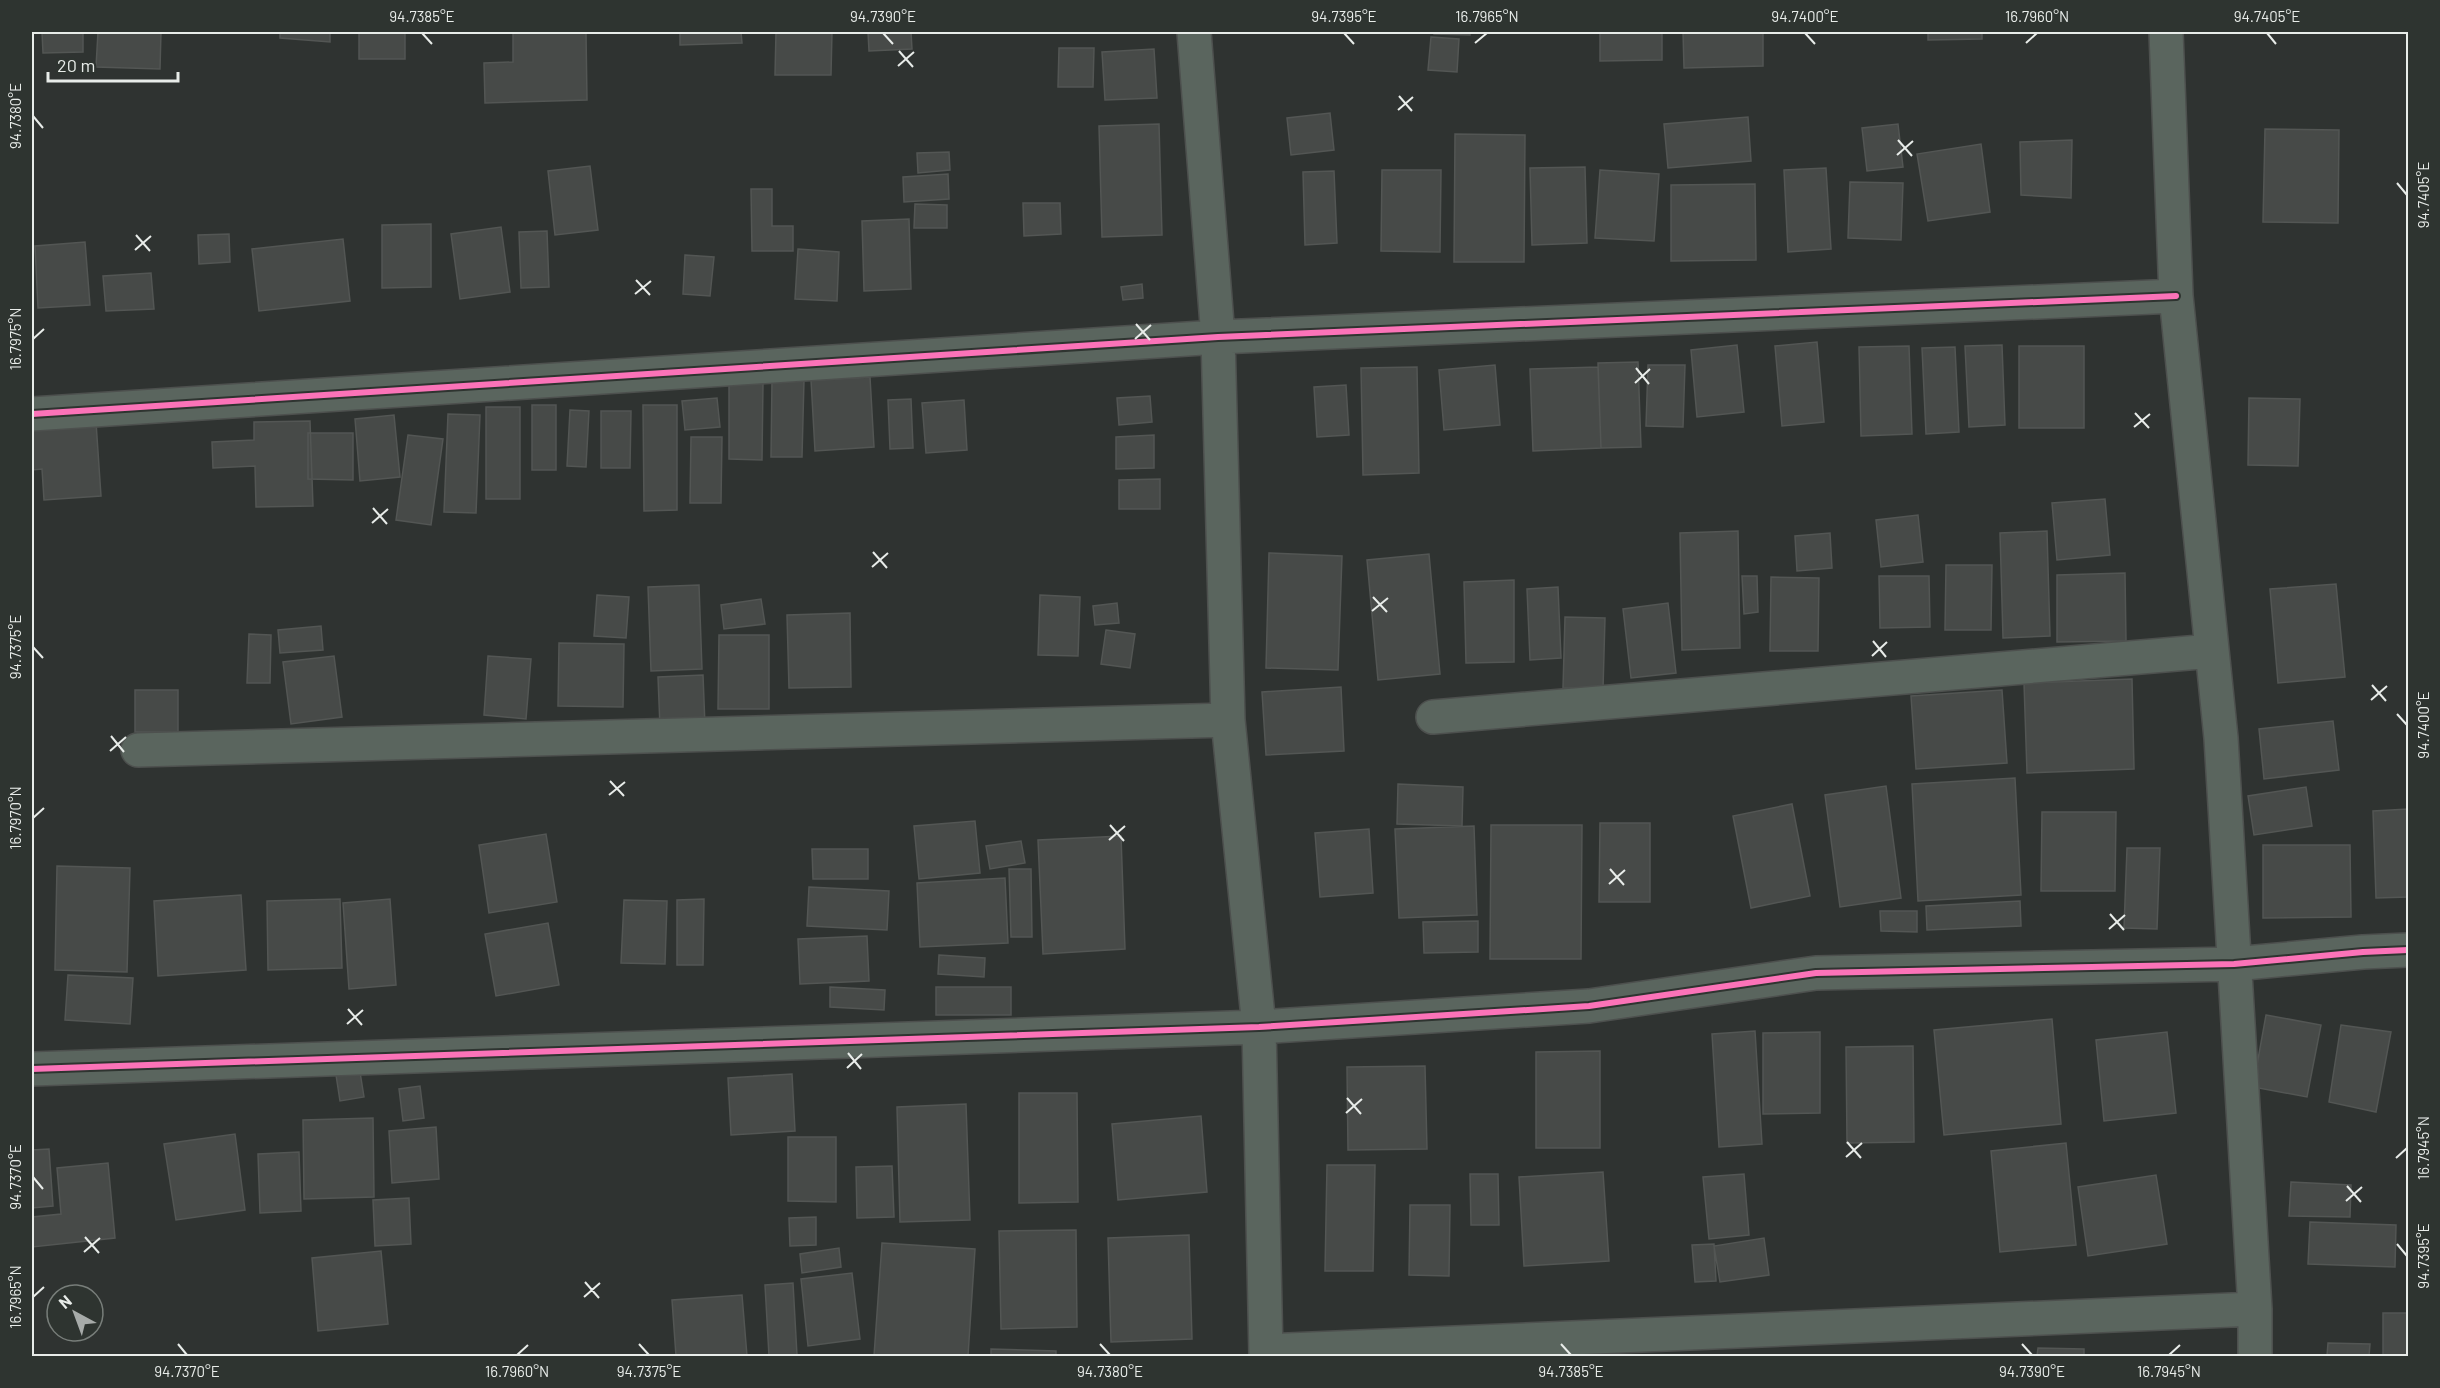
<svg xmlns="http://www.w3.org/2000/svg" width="2440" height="1388" font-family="Barlow,sans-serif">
<rect width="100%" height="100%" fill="#2f3331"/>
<!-- building -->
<path fill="#474a48" stroke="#535654" stroke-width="1.5" d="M 42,32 L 83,32 L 83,52 L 43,53 Z
M 98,32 L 161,32 L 160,69 L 96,67 Z
M 280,32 L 330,32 L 330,42 L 280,38 Z
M 359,32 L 405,32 L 405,59 L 359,59 Z
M 513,32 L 586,32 L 587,100 L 485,103 L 484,63 L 513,62 Z
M 680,32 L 741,32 L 742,43 L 680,45 Z
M 776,32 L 832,32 L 831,75 L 775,75 Z
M 868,32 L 911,32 L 912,49 L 869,51 Z
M 1434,32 L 1470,32 L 1470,35 L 1434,34 Z
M 1600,32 L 1662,32 L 1662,60 L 1600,61 Z
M 1683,32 L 1763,32 L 1763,66 L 1684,68 Z
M 1928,32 L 1982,32 L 1982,39 L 1928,40 Z
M 1431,37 L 1459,39 L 1457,72 L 1428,70 Z
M 1059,48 L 1094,48 L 1093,87 L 1058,87 Z
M 1154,49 L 1157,98 L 1105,100 L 1102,52 Z
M 1330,113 L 1334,150 L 1291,155 L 1287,118 Z
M 1748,117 L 1751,161 L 1668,168 L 1664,124 Z
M 1159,124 L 1162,235 L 1102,237 L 1099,126 Z
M 1898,124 L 1903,167 L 1867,171 L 1862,128 Z
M 2265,129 L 2339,130 L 2338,223 L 2263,222 Z
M 1455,134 L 1525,135 L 1524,262 L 1454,262 Z
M 2072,140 L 2071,198 L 2021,195 L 2020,142 Z
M 1981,144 L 1990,212 L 1928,221 L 1917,154 Z
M 949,152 L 950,170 L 918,173 L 917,153 Z
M 590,166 L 598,230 L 555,235 L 548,171 Z
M 1585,167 L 1587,243 L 1532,245 L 1530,168 Z
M 1826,168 L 1831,249 L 1788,252 L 1784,170 Z
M 1382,170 L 1441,170 L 1440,252 L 1381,251 Z
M 1600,170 L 1659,174 L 1654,241 L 1595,238 Z
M 1334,171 L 1337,243 L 1305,245 L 1303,172 Z
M 948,174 L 949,199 L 904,202 L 903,177 Z
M 1850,182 L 1903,183 L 1901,240 L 1848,238 Z
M 1755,184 L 1756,260 L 1671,261 L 1671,185 Z
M 751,189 L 772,189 L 772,226 L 793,226 L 793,251 L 752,251 Z
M 1023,203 L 1060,203 L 1061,234 L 1024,236 Z
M 915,204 L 947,205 L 947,228 L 914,228 Z
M 909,219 L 911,289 L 864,291 L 862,221 Z
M 431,224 L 431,287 L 382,288 L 382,225 Z
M 501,227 L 510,292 L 460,299 L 451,234 Z
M 547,231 L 549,287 L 521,288 L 519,232 Z
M 229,234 L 230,262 L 199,264 L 198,235 Z
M 343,239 L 350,301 L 259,311 L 252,249 Z
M 85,242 L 90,305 L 38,308 L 35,246 Z
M 798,249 L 839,252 L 837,301 L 795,299 Z
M 685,255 L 714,257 L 710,296 L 683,294 Z
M 151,273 L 154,309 L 106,311 L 103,276 Z
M 1142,284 L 1143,298 L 1123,300 L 1121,287 Z
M 1817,342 L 1824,422 L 1782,426 L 1775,346 Z
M 1737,345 L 1744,412 L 1697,417 L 1691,350 Z
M 2002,345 L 2005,425 L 1969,427 L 1965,346 Z
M 1909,346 L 1912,434 L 1861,436 L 1859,347 Z
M 2019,346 L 2084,346 L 2084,428 L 2019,428 Z
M 1955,347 L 1959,432 L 1926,434 L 1922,348 Z
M 1638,362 L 1641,447 L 1601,448 L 1598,363 Z
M 1495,365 L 1500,425 L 1444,430 L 1439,370 Z
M 1648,365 L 1685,365 L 1683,427 L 1646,426 Z
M 1417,367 L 1419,473 L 1363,475 L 1361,368 Z
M 1598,367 L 1601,448 L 1533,451 L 1530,369 Z
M 870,377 L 874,447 L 815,451 L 811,380 Z
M 772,380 L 804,380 L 802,457 L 771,457 Z
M 729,383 L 763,383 L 762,460 L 729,459 Z
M 1346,385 L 1349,435 L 1317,437 L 1314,387 Z
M 1150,396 L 1152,422 L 1119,425 L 1117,398 Z
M 717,398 L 720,427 L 685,430 L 682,401 Z
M 2249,398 L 2300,399 L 2298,466 L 2248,465 Z
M 911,399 L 913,448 L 890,449 L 888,400 Z
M 964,400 L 967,450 L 926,453 L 922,403 Z
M 532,405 L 556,405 L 556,470 L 532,470 Z
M 643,405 L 677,405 L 677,510 L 644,511 Z
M 486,407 L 520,407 L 520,499 L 486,499 Z
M 570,410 L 589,411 L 586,467 L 567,466 Z
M 601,411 L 631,411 L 630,468 L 601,468 Z
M 448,414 L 480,415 L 476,513 L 444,512 Z
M 394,415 L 400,477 L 360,481 L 355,419 Z
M 310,421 L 313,506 L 256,507 L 255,466 L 213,468 L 212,442 L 254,440 L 254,422 Z
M 96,422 L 101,496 L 44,500 L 42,469 L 32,470 L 32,427 Z
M 308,433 L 353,433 L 353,480 L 308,479 Z
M 408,435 L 443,439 L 431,525 L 396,520 Z
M 1154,435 L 1154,468 L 1116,469 L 1116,437 Z
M 691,437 L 722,437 L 721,503 L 690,503 Z
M 1160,479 L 1160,509 L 1119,509 L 1119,480 Z
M 2105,499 L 2110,555 L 2057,560 L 2052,503 Z
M 1918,515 L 1923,562 L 1881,567 L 1876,520 Z
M 1738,531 L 1740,648 L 1682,650 L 1680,533 Z
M 2047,531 L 2050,636 L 2003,638 L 2000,533 Z
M 1830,533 L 1832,568 L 1797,571 L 1795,536 Z
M 1269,553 L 1342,556 L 1338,670 L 1266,668 Z
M 1429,554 L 1440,674 L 1378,680 L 1367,560 Z
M 1946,565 L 1992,565 L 1991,630 L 1945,630 Z
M 2125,573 L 2126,641 L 2057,642 L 2057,575 Z
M 1742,576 L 1757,576 L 1758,612 L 1744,614 Z
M 1879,576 L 1929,576 L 1930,627 L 1880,628 Z
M 1771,577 L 1819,578 L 1818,651 L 1770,651 Z
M 1514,580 L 1514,662 L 1466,663 L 1464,582 Z
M 2336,584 L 2345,677 L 2278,683 L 2270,589 Z
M 699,585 L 702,669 L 651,671 L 648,587 Z
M 1558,587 L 1561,658 L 1530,660 L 1527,589 Z
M 597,595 L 629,597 L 626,638 L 594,636 Z
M 1040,595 L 1080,597 L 1078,656 L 1038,655 Z
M 761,599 L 765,624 L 724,629 L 721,605 Z
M 1117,603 L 1119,623 L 1095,625 L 1093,606 Z
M 1668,603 L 1676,673 L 1631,678 L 1623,609 Z
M 850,613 L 851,687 L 789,688 L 787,615 Z
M 1565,617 L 1605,618 L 1603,689 L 1563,688 Z
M 321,626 L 323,650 L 280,653 L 278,630 Z
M 1106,630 L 1135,634 L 1130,668 L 1101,664 Z
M 249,634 L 271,635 L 270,683 L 247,683 Z
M 719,635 L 769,635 L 769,709 L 718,709 Z
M 559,643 L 624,644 L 623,707 L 558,706 Z
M 334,656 L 342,717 L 291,724 L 283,662 Z
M 488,656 L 531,659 L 526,719 L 484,715 Z
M 703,675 L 705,726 L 660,727 L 658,677 Z
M 2132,679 L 2134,769 L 2027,773 L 2024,683 Z
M 1341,687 L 1344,751 L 1266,755 L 1262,692 Z
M 135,690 L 178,690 L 178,732 L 135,732 Z
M 2002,690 L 2007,763 L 1916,769 L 1911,696 Z
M 2333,721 L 2339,770 L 2264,779 L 2259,729 Z
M 2015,778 L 2021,895 L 1918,901 L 1912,784 Z
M 1398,784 L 1463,787 L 1462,826 L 1397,824 Z
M 1886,786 L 1901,898 L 1840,907 L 1825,795 Z
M 2306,787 L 2312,826 L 2254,835 L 2248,796 Z
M 1792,804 L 1810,896 L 1751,908 L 1733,816 Z
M 2408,809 L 2408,897 L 2376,898 L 2373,811 Z
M 2042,812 L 2116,812 L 2115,891 L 2041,891 Z
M 975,821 L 980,873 L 919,879 L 914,826 Z
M 1600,823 L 1650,823 L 1650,902 L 1599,902 Z
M 1491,825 L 1582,825 L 1581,959 L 1490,959 Z
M 1474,826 L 1477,915 L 1399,918 L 1395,829 Z
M 1369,829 L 1373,893 L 1320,897 L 1315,833 Z
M 546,834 L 557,902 L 489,913 L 479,845 Z
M 1121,836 L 1125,949 L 1043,954 L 1038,840 Z
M 1021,841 L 1025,863 L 990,869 L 986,846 Z
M 2263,845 L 2350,845 L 2351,917 L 2263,918 Z
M 2127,848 L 2160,848 L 2157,929 L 2124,928 Z
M 812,849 L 868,849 L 868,879 L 813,879 Z
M 57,866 L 130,868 L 127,972 L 55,970 Z
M 1009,869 L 1031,869 L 1032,937 L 1011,937 Z
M 1005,878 L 1008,943 L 920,947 L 917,883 Z
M 809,887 L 889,891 L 887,930 L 807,926 Z
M 241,895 L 246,970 L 158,976 L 154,901 Z
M 340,899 L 342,968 L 268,970 L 267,901 Z
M 390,899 L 396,985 L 349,989 L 343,903 Z
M 704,899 L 703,965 L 677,965 L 677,900 Z
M 624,900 L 667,901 L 665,964 L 621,963 Z
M 2020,901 L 2021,926 L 1927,930 L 1926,906 Z
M 1880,911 L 1917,911 L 1917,932 L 1881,931 Z
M 1478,921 L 1478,952 L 1424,953 L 1423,922 Z
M 548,923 L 559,985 L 496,996 L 485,934 Z
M 867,936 L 869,981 L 800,984 L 798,939 Z
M 939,955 L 985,958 L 984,977 L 938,974 Z
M 68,975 L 133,978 L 130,1024 L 65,1020 Z
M 830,987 L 885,990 L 884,1010 L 830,1007 Z
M 936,987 L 1011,987 L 1011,1015 L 936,1015 Z
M 2266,1015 L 2321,1025 L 2307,1097 L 2253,1087 Z
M 2052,1019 L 2061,1124 L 1944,1135 L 1934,1030 Z
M 2341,1025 L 2391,1032 L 2376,1112 L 2329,1102 Z
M 1755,1031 L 1762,1144 L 1719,1147 L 1712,1034 Z
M 1820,1032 L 1820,1113 L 1763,1114 L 1763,1033 Z
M 2167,1032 L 2176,1113 L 2104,1121 L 2096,1040 Z
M 1913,1046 L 1914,1142 L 1847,1143 L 1846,1047 Z
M 1600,1051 L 1600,1148 L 1536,1148 L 1536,1052 Z
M 1425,1066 L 1427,1149 L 1348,1150 L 1347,1067 Z
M 360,1072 L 364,1097 L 340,1101 L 336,1075 Z
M 792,1074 L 795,1131 L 731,1135 L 728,1078 Z
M 420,1086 L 424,1118 L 403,1121 L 399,1089 Z
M 1019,1093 L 1077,1093 L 1078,1202 L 1019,1203 Z
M 966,1104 L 970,1220 L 900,1222 L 897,1107 Z
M 1201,1116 L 1207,1192 L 1118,1200 L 1112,1124 Z
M 373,1118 L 374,1197 L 304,1199 L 303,1120 Z
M 436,1127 L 439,1179 L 392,1183 L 389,1131 Z
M 235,1134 L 245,1210 L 176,1220 L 164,1144 Z
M 788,1137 L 836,1137 L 836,1202 L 788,1201 Z
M 2066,1143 L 2076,1245 L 2000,1252 L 1991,1151 Z
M 49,1149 L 53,1206 L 32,1208 L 32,1150 Z
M 299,1152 L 301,1211 L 260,1213 L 258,1154 Z
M 108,1163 L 115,1238 L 32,1247 L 32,1217 L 61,1214 L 57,1168 Z
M 1327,1165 L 1375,1165 L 1373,1271 L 1325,1271 Z
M 892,1166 L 894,1217 L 857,1218 L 856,1167 Z
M 1603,1172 L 1609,1261 L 1524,1266 L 1519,1177 Z
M 1470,1174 L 1498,1174 L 1499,1225 L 1471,1225 Z
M 1744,1174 L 1749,1235 L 1709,1239 L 1703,1177 Z
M 2156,1175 L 2167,1244 L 2088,1256 L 2078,1187 Z
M 2291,1182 L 2351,1185 L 2350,1217 L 2289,1216 Z
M 409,1198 L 411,1244 L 375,1246 L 373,1200 Z
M 1410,1205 L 1450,1205 L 1449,1276 L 1409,1275 Z
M 816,1217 L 816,1245 L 790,1246 L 789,1218 Z
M 2310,1222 L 2396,1225 L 2395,1267 L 2308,1264 Z
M 1076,1230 L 1077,1327 L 1001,1329 L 999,1231 Z
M 1189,1235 L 1192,1339 L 1111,1342 L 1108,1238 Z
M 1764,1238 L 1769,1275 L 1720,1282 L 1714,1246 Z
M 882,1243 L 975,1249 L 968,1356 L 874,1356 Z
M 1714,1244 L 1716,1281 L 1695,1282 L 1692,1245 Z
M 839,1248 L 841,1267 L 802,1273 L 800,1254 Z
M 381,1251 L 388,1324 L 318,1331 L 312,1258 Z
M 852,1273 L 860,1339 L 808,1346 L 801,1279 Z
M 793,1283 L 797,1355 L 769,1356 L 765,1285 Z
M 742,1295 L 747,1356 L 676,1356 L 672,1300 Z
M 2383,1313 L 2408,1313 L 2408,1356 L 2383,1356 Z
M 2328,1343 L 2370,1344 L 2369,1356 L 2327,1356 Z
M 2038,1348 L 2084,1349 L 2084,1356 L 2037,1356 Z
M 991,1349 L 1056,1351 L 1056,1356 L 991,1356 Z"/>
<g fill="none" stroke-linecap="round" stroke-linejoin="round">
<!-- minor casing -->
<g stroke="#4d504e" stroke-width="36">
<path id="minor" d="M 1194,32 L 1218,337 L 1228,720 L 1259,1027 L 1266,1356
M 2166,32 L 2176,296 L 2221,738 L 2255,1309 L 2255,1356
M 32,414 L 1218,337 L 2176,296
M 1433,717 L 2212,651
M 138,750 L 1228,720
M 32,1069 L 1259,1027 L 1589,1006 L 1816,973 L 2234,964 L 2363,952 L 2408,950
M 1266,1351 L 2255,1309"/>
</g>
<!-- minor -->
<use href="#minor" stroke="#5a655e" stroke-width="33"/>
<!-- cycleway casing -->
<g stroke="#2e3430" stroke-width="10">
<path id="cycleway" d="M 32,414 L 1218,337 L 2176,296
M 32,1069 L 1259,1027 L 1589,1006 L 1816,973 L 2234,964 L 2363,952 L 2408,950"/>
</g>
<!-- cycleway -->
<use href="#cycleway" stroke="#fb73b8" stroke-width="6"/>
</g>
<!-- ticks -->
<path fill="none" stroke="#e8ece9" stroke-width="2" d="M 422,33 L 432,44M 883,33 L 893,44M 1344,33 L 1354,44M 1805,33 L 1815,44M 2267,33 L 2276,44M 1475,43 L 1487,33M 2026,43 L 2037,33M 899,51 L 913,67M 898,66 L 914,52M 1399,96 L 1412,111M 1398,110 L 1413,97M 33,116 L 43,128M 1898,140 L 1912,156M 1897,155 L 1913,141M 2397,183 L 2407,195M 136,235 L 150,251M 135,250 L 151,236M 636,280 L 650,295M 635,294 L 651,281M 1136,324 L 1150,340M 33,339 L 44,329M 1135,339 L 1151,325M 1636,368 L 1649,384M 1635,383 L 1650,369M 2135,413 L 2149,428M 2134,427 L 2150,414M 373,508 L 387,524M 372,523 L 388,509M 873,552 L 887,568M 872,567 L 888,553M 1373,597 L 1387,612M 1372,611 L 1388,598M 1873,641 L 1886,657M 33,647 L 43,658M 1872,656 L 1887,642M 2372,685 L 2386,701M 2371,700 L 2387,686M 2397,714 L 2407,725M 111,736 L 124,752M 110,751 L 126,737M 610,781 L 624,796M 609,795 L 625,782M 33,818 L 44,808M 1110,825 L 1124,841M 1109,840 L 1125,826M 1610,869 L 1624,885M 1609,884 L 1625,870M 2110,914 L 2124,930M 2109,929 L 2125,915M 348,1009 L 362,1025M 347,1024 L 363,1010M 848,1053 L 861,1069M 847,1068 L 862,1054M 1347,1098 L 1361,1114M 1346,1113 L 1362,1099M 1847,1142 L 1861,1158M 1846,1157 L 1862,1143M 2396,1158 L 2407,1148M 33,1177 L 43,1189M 2347,1186 L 2361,1202M 2346,1201 L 2362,1187M 85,1237 L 99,1253M 2397,1244 L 2407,1256M 84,1252 L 100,1238M 585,1282 L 599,1298M 33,1297 L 44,1287M 584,1297 L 600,1283M 178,1344 L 187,1355M 639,1344 L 649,1355M 1100,1344 L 1110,1355M 1561,1344 L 1571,1355M 2022,1344 L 2032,1355M 517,1355 L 528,1345M 2169,1355 L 2180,1345"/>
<!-- border -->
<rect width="2440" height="1388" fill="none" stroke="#2e3430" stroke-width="66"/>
<!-- north arrow -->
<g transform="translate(75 1313) rotate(319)"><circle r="28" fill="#2e3430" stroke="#787e7a" stroke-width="1.5"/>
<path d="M0-4.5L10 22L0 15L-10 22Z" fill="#a7aba9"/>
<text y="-9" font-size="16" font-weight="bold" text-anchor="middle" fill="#e8ece9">N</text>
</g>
<!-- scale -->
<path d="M48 72v9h130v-9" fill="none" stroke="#e8ece9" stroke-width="3"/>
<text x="57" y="72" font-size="18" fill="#e8ece9" stroke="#2e3430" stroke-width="4.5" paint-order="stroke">20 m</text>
<rect x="33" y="33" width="2374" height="1322" fill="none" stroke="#e8ece9" stroke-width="2"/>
<g font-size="15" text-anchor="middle" fill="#e8ece9">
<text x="422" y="22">94.7385°E</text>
<text x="883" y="22">94.7390°E</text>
<text x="1344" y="22">94.7395°E</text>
<text x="1487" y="22">16.7965°N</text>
<text x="1805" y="22">94.7400°E</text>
<text x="2037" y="22">16.7960°N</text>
<text x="2267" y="22">94.7405°E</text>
<text transform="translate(16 116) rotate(-90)" y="5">94.7380°E</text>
<text transform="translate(2424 195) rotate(-90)" y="5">94.7405°E</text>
<text transform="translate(16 339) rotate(-90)" y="5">16.7975°N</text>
<text transform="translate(16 647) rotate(-90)" y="5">94.7375°E</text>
<text transform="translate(2424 725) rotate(-90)" y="5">94.7400°E</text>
<text transform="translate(16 818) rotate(-90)" y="5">16.7970°N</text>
<text transform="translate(2424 1148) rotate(-90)" y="5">16.7945°N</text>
<text transform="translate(16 1177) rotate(-90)" y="5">94.7370°E</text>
<text transform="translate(2424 1256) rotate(-90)" y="5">94.7395°E</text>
<text transform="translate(16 1297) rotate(-90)" y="5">16.7965°N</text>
<text x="187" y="1377">94.7370°E</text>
<text x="517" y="1377">16.7960°N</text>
<text x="649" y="1377">94.7375°E</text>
<text x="1110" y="1377">94.7380°E</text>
<text x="1571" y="1377">94.7385°E</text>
<text x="2032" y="1377">94.7390°E</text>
<text x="2169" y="1377">16.7945°N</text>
</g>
</svg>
